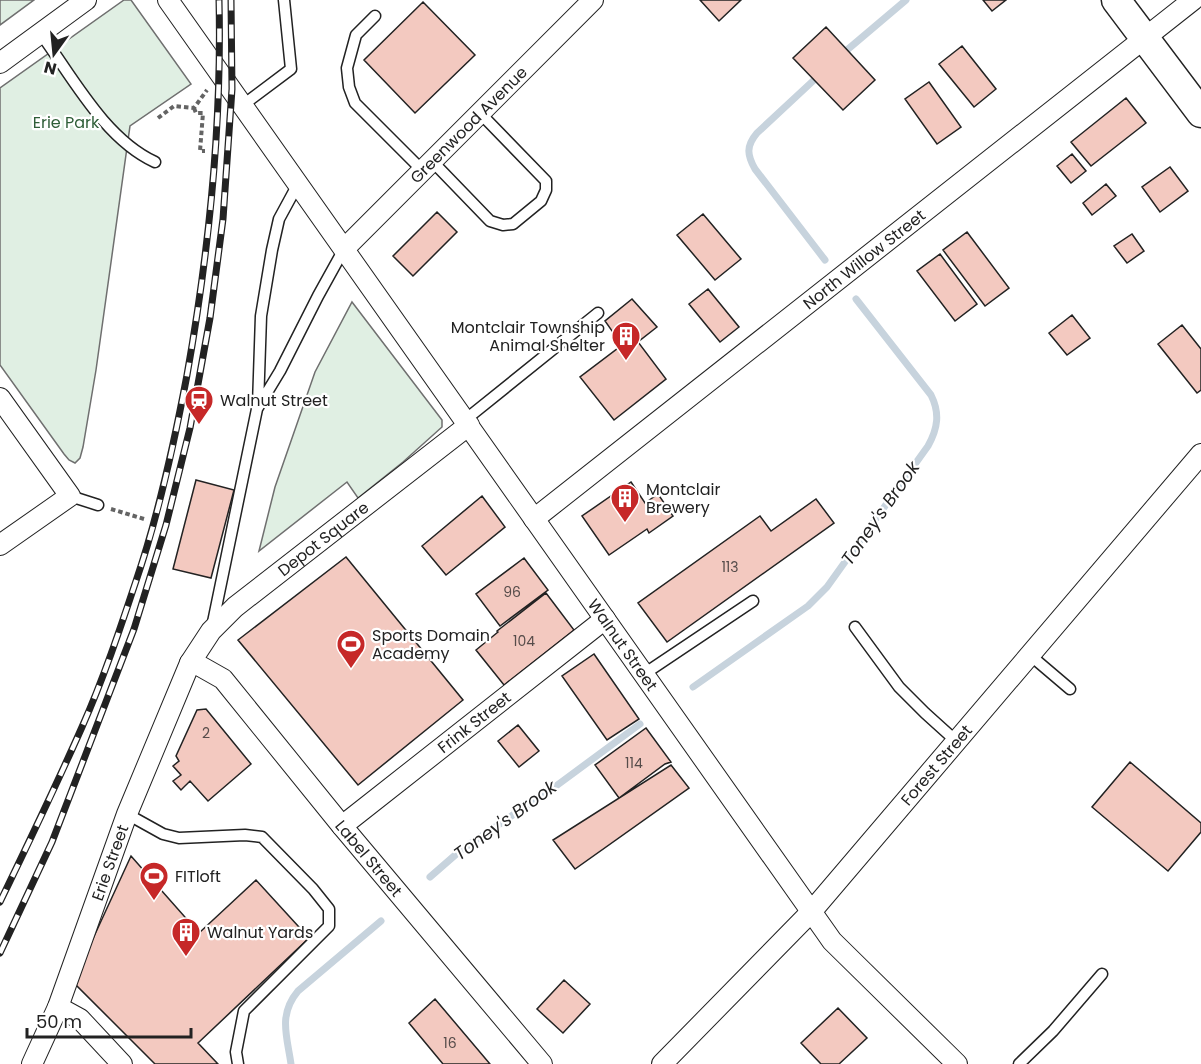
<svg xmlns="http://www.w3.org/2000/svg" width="1201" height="1064" font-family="Poppins,sans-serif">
<rect width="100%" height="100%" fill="#fff"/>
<!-- green -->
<path fill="#e0efe3" stroke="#6f6f6f" stroke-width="1.5" d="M 0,0 L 34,0 L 0,25 Z
M 124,0 L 131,0 L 191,84 L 130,126 L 96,370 L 83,447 L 80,458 L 75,463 L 69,460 L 64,454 L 0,365 L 0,88 Z
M 352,302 L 442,420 L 442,427 L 403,462 L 358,498 L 347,482 L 259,551 L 275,487 L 315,372 Z"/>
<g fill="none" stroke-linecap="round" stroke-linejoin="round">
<!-- stream -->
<path stroke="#c7d3dd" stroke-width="7" d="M 847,50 L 906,0
M 814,80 L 757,133 C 746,146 747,155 755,169 L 825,260
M 693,687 L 808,606 L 827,587 L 928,446 C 938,428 940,413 931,395 L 856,299
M 430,877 L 461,850 L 556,786 L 640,724
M 291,1064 C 287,1036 278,1015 298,991 L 381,921"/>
</g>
<!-- building -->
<path fill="#f3c9c0" stroke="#222" stroke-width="1.5" d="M 700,0 L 741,0 L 719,21 Z
M 983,0 L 1006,0 L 992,11 Z
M 423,2 L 475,55 L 415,113 L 364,60 Z
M 826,27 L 875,80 L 843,110 L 793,58 Z
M 962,46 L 996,89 L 974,107 L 939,64 Z
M 929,82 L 961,127 L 937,144 L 905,99 Z
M 1126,98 L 1146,123 L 1091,166 L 1071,142 Z
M 1072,154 L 1086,171 L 1071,183 L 1057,166 Z
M 1170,167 L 1188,191 L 1160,212 L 1142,187 Z
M 1106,184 L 1116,196 L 1092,215 L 1083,203 Z
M 437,212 L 457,232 L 413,276 L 393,256 Z
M 703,214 L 741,259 L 715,280 L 677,235 Z
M 967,232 L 1009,288 L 985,306 L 943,250 Z
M 1132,234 L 1144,251 L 1127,263 L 1114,246 Z
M 940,254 L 977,304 L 955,321 L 917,271 Z
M 708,289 L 739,327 L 720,342 L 689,304 Z
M 632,299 L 657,327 L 638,342 L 666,379 L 614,420 L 580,377 L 622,345 L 605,321 Z
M 1072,315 L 1090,338 L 1067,355 L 1049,333 Z
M 1182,325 L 1201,349 L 1201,390 L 1197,393 L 1158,344 Z
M 196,480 L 234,490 L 211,578 L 173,569 Z
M 631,482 L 645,503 L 658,494 L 673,516 L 649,533 L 647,529 L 609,555 L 582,516 Z
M 482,496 L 505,527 L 446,575 L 422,546 Z
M 816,499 L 834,523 L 667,642 L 638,603 L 760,516 L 771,531 Z
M 346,557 L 463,700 L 358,785 L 238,640 Z
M 524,558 L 548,590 L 500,626 L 476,594 Z
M 546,593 L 574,630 L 504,685 L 476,650 L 498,632 L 497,631 Z
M 594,654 L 639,719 L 607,740 L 562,676 Z
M 206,709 L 251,764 L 208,801 L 190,781 L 181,790 L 173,781 L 181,775 L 173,766 L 179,761 L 176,756 L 197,710 Z
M 518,725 L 539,751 L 519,767 L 498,741 Z
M 646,728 L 671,762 L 665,764 L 619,798 L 595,765 Z
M 1130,762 L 1201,823 L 1201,832 L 1168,871 L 1092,807 Z
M 671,765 L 689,788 L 575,869 L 553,840 Z
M 131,856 L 199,933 L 256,880 L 309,938 L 198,1043 L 218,1064 L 155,1064 L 73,982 Z
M 564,980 L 590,1004 L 563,1033 L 537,1009 Z
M 435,999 L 490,1064 L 443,1064 L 409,1023 Z
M 838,1008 L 867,1038 L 839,1064 L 821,1064 L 801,1043 Z"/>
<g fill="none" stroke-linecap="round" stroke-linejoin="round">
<!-- lane casing -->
<g stroke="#222" stroke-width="13">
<path id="lane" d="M 375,16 L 356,35 L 347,68 L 349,87 L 355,103 L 422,170
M 41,34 C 73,78 105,139 155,162
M 243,105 L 291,69 L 284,0
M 432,161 L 490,221 L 503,225 L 513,224 L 541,201 L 546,190 L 546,181 L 480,113
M 258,405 L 261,316 L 272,250 L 279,219 L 298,184
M 465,420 L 598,313
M 70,496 L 98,505
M 212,627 L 257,409 L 280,371 L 318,296 L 344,249
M 855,627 L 899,687 L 925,713 L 956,741
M 1030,655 L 1070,689
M 644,674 L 753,601
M 127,814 L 163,834 L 179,838 L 245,835 L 262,837 L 313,889 L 329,909 L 329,926 L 244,1011 L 236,1052 L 238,1064
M 1019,1064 L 1053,1031 L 1102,974"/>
</g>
<!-- street casing -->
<g stroke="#222" stroke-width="22">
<g id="street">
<path id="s1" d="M 168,0 L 825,931 L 832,941 L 957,1064"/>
<path d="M 0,63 L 86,0"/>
<path id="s2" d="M 344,249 L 593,0"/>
<path d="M 0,398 L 70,496 L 0,545"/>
<path id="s3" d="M 534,519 L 1193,0"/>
<path id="s4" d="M 190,663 L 200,666 L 223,679 L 342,826 L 542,1064"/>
<path id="s5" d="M 342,826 L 605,619"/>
<path d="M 58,1007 L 80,1019 L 122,1064"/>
<path id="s6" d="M 32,1064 L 58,1007 L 127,814 L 190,663 L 211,631 L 235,607 L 469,425"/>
<path id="s7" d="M 662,1064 L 811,912 L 1201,454"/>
</g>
</g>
<!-- secondary casing -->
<g stroke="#222" stroke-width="31">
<path id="secondary" d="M 1116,0 L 1201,113"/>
</g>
<!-- path -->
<path stroke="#646464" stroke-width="4" stroke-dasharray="4.5 3" stroke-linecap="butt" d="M 194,108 L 196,113 L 203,113 L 200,151 L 205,151
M 158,118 L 174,106 L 194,108 L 207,90
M 111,509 L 144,519"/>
<!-- lane -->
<use href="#lane" stroke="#fff" stroke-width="10"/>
<!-- street -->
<use href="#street" stroke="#fff" stroke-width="20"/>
<!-- secondary -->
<use href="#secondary" stroke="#fff" stroke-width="28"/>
<!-- rail casing -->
<g stroke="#222" stroke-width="7">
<path id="rail" d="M 0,902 C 28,844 56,786 82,727 C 103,680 120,629 136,581 C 159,514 174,444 187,375 C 209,251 222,126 219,0
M 0,953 L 52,842 L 134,629 L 166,525 L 190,428 L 210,318 L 223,219 L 232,89 L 231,0"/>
</g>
<!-- rail -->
<use href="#rail" stroke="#fff" stroke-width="4.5" stroke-dasharray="14" stroke-linecap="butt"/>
</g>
<!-- icons -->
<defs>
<g id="building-pin" transform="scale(1.5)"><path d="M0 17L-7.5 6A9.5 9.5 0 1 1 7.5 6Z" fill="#c62828" stroke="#fff"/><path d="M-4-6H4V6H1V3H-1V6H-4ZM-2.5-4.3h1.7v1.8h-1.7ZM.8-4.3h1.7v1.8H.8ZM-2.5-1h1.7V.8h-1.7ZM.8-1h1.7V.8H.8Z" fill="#fff"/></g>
<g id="station-pin" transform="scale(1.5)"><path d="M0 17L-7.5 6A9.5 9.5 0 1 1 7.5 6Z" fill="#c62828" stroke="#fff"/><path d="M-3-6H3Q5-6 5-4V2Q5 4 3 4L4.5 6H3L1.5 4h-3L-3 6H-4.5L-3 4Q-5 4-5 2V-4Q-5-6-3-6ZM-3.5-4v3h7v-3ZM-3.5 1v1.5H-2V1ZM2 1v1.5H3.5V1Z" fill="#fff"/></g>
<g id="stadium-pin" transform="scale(1.5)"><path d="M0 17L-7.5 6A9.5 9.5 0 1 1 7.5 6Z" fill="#c62828" stroke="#fff"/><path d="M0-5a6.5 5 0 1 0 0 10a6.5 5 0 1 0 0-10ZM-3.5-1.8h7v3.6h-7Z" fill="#fff"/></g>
</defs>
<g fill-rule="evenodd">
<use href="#building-pin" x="626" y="336"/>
<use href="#station-pin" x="199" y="400"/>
<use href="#building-pin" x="625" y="498"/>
<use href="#stadium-pin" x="351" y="644"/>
<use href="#stadium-pin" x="154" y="876"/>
<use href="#building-pin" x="186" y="932"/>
</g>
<g text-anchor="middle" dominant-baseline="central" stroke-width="4.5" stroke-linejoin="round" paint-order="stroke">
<!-- number labels -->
<g font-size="14" fill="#564c4a">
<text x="730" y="567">113</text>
<text x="512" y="592">96</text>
<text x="524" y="641">104</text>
<text x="206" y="733">2</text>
<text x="634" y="763">114</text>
<text x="450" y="1043">16</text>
</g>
<!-- park labels -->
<g font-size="16" fill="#2f5e38" stroke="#fff">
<text x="66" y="122">Erie Park</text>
</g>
<!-- street labels -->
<g font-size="16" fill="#222" stroke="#fff">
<text stroke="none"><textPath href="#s2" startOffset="176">Greenwood Avenue</textPath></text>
<text stroke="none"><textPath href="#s3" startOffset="420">North Willow Street</textPath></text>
<text stroke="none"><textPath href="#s6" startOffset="615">Depot Square</textPath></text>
<text stroke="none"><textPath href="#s1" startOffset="789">Walnut Street</textPath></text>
<text stroke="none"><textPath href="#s5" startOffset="168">Frink Street</textPath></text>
<text stroke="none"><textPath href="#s7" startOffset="406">Forest Street</textPath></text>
<text stroke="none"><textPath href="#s4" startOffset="268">Label Street</textPath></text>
<text stroke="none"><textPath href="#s6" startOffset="216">Erie Street</textPath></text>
</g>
<!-- poi labels -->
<g font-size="16" fill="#222" stroke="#fff" text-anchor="start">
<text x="605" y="327" text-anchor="end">Montclair Township<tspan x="605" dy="18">Animal Shelter</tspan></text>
<text x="220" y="400">Walnut Street</text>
<text x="646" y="489">Montclair<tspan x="646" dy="18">Brewery</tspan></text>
<text x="372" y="635">Sports Domain<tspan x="372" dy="18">Academy</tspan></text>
<text x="175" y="876">FITloft</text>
<text x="207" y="932">Walnut Yards</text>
</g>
<!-- water labels -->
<g font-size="18" font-style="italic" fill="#222" stroke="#fff">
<text transform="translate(880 513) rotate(-55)">Toney's Brook</text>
<text transform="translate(505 820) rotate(-36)">Toney's Brook</text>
</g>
</g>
<!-- north arrow -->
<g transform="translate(54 54) rotate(195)" stroke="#ffffff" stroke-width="4.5" paint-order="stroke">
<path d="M0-4.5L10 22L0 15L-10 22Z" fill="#222222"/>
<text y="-9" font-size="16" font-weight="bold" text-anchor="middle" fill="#222222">N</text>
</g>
<!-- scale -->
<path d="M27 1028v9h164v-9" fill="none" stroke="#222222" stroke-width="3"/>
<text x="36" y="1028" font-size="18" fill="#222222" stroke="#ffffff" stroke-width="4.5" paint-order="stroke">50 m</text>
</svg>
